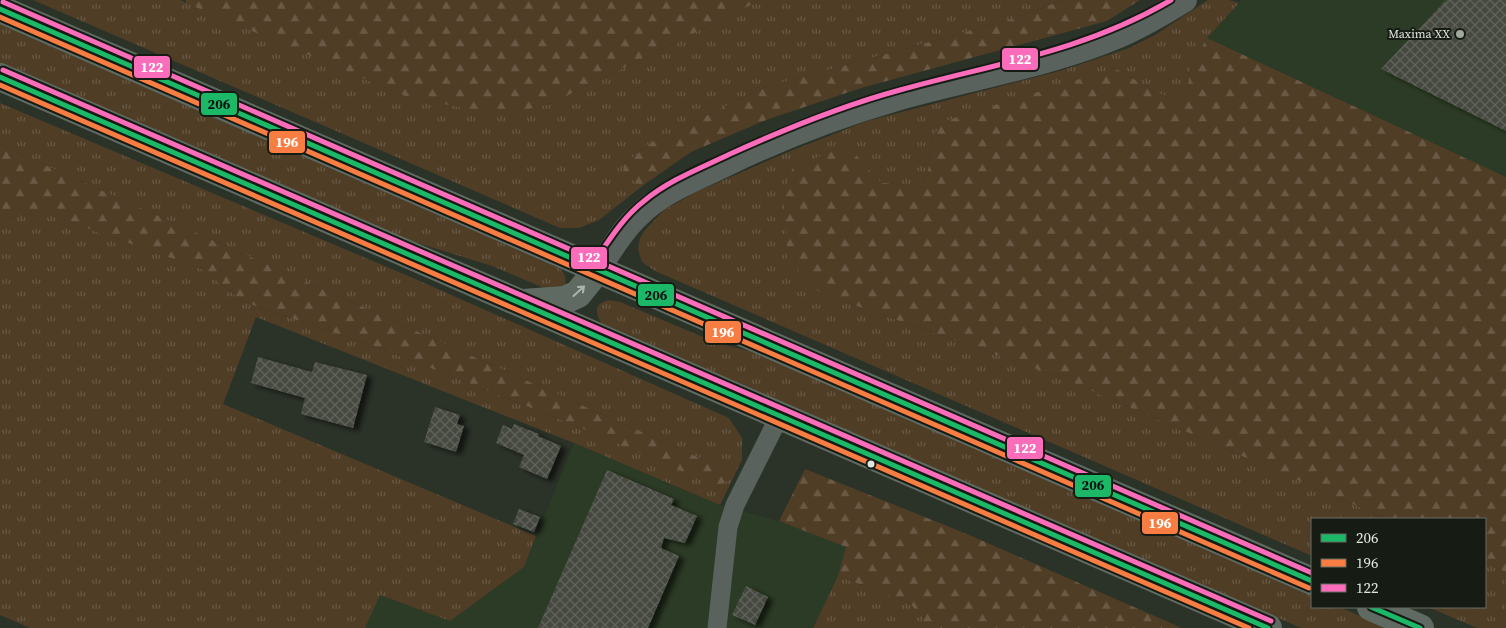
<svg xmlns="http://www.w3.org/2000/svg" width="1506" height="628" font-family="'Source Serif 4',serif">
<defs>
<pattern id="grass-tufts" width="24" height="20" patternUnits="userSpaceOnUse" patternTransform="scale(1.25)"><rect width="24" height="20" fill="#503d26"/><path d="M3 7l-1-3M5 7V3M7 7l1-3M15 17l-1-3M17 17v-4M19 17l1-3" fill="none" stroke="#695945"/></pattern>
<pattern id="forest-firs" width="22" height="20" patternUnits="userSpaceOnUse" patternTransform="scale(1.25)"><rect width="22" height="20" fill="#503d26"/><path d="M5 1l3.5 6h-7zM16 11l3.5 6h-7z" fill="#695945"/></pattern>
<pattern id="building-cross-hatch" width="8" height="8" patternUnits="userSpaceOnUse" patternTransform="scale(1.25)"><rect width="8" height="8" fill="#464a41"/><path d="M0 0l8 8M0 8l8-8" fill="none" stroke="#60645c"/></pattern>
<filter id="shadow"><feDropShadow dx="5.5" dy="3" stdDeviation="2.5" flood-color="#0009"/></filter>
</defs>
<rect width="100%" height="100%" fill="#2b3228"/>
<!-- built -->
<path fill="#2c3b25" d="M 1242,0 L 1506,0 L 1506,177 L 1207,38 Z
M 574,443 L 720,505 L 779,521 L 847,547 L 838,576 L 813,628 L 365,628 L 379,595 L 450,621 L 524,567 Z"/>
<!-- grass -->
<path fill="url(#grass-tufts)" d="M 33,0 L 180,0 L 405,96 L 441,103 L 548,105 L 761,0 L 1063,0 L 1009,20 L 763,88 L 652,142 L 623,165 L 636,184 L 645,184 L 599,220 L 579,228 L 560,228 Z
M 1208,0 L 1229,0 L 1239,3 L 1207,38 L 1191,66 L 1185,103 L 1157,93 L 1115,68 L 933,137 L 928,170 L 920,188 L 880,182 L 851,149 L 785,194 L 820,293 L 1062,378 L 1387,519 L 1312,519 L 1312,556 L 655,271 L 642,262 L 638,249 L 640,238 L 645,230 L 664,210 L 696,192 L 788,152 L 867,121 L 1063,70 L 1129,48 L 1155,35 Z
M 0,24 L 559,268 C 566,274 567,280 564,289 L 544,288 L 492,266 L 408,240 L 0,65 Z
M 0,103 L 413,278 L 729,418 L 742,438 L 742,460 L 720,505 L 574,443 L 256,317 L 223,404 L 536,536 L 524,567 L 450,621 L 380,595 L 365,628 L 30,628 L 0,615 L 0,220 L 38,211 L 202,269 L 244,302 L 385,350 L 579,427 L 717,485 L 729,471 L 0,145 Z
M 610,300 L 620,302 L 717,343 L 765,355 L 1312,595 L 1312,607 L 1339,607 L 1388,628 L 1301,628 L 601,323 C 594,310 595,303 610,300 Z
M 1485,563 L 1506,572 L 1506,628 L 1477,628 L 1428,607 L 1485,607 Z
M 838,576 L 909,603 L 923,617 L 923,628 L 813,628 Z"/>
<!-- forest -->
<path fill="url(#forest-firs)" d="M 186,0 L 761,0 L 548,105 L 498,115 L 405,96 L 186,3 Z
M 1063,0 L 1140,0 L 1107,21 L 861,88 L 766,120 L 691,152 L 645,184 L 636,184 L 624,171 L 623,165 L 652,142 L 763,88 L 1009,20 Z
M 1207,38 L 1506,177 L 1506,572 L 1485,563 L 1485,519 L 1387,519 L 1062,378 L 820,293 L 788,259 L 785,217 L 785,194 L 792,169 L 842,146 L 851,149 L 880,182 L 920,188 L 928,170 L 933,137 L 942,122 L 1115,68 L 1157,93 L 1185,103 L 1191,66 Z
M 0,145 L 729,471 L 727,481 L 717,486 L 579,427 L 385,350 L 244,302 L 202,269 L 38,211 L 0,220 Z
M 805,469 L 967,534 L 1182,628 L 923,628 L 923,617 L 909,603 L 838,576 L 846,547 L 779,521 Z"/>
<!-- building -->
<path fill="url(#building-cross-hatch)" filter="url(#shadow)" d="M 1446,0 L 1506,0 L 1506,131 L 1381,69 Z
M 258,357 L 312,372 L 315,362 L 367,375 L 353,428 L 301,414 L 305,398 L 251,383 Z
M 435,407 L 460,415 L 457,424 L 464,426 L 456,452 L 424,442 Z
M 514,424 L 539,434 L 538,436 L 561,446 L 547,479 L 519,467 L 524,455 L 496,443 L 503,425 L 512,429 Z
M 607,470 L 674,499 L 671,505 L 697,516 L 685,543 L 664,538 L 661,548 L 679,556 L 648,628 L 538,628 Z
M 519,509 L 540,517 L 534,532 L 513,524 Z
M 746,586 L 768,597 L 755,625 L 732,615 Z"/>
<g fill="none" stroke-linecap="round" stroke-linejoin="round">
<!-- minor -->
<path stroke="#5a625e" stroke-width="19" d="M 717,628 L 728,527 L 735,505 L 780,415"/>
<!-- tertiary -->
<path stroke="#5a625e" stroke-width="24" d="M 598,269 C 611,251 622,230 639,215 C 663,191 697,179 727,164 C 783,137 841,115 900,98 C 971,78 1051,65 1119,36 C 1142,26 1164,13 1185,0"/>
<!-- trunk -->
<path stroke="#5e6a62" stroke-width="28" d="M 0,9 L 1312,581
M 0,77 L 1268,628
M 523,303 L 565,300 L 578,294 L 598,269
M 1371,607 L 1420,628"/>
<!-- bus-1 casing -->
<g stroke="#161b13" stroke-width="9">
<path id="bus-1" d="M 0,9 L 1312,581
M 0,77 L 1268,628
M 1371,607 L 1420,628"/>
</g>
<!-- bus-2 casing -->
<g stroke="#161b13" stroke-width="9">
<path id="bus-2" d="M 0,17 L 1309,588
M 0,85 L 1249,628"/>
</g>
<!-- bus-3 casing -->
<g stroke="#161b13" stroke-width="9">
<path id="bus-3" d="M 3,2 L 1312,573
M 3,70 L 1271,621
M 592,265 C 608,242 622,218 644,201 C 669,180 701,168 730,154 C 785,129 841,106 900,90 C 994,64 1085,51 1171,0"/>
</g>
<!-- bus-1 -->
<use href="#bus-1" stroke="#1ab867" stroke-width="5"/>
<!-- bus-2 -->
<use href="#bus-2" stroke="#f77d43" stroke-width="5"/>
<!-- bus-3 -->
<use href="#bus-3" stroke="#fb6dba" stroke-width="5"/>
</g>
<!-- one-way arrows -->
<defs><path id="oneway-shaft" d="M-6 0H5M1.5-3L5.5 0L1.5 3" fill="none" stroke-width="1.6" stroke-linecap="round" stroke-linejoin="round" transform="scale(1.25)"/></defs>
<use stroke="#abb5ab" href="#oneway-shaft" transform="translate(579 291) rotate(-42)"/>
<!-- markers -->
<circle fill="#a0a89d" stroke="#161b13" stroke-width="2" cx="1460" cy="34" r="5"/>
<circle fill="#dfe7dc" stroke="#161b13" stroke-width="2" cx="871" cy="464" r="4.5"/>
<g text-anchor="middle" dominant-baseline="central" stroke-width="4" stroke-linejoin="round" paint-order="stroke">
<!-- poi labels -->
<g font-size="12" fill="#dfe7dc" stroke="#161b13" text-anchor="end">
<text x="1450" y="34">Maxima XX</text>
</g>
</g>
<g stroke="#161b13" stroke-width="2">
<rect x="1001" y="47" width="38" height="24" rx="5" fill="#fb6dba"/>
<rect x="133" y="55" width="38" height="24" rx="5" fill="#fb6dba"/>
<rect x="200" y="92" width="38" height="24" rx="5" fill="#1ab867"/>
<rect x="268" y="130" width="38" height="24" rx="5" fill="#f77d43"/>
<rect x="570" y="246" width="38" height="24" rx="5" fill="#fb6dba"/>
<rect x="637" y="283" width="38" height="24" rx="5" fill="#1ab867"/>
<rect x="704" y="320" width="38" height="24" rx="5" fill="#f77d43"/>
<rect x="1006" y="436" width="38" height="24" rx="5" fill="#fb6dba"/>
<rect x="1074" y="474" width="38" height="24" rx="5" fill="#1ab867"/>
<rect x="1141" y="511" width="38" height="24" rx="5" fill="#f77d43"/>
</g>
<g font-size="14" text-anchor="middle" font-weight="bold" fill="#fff">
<text x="1020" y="64">122</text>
<text x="152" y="72">122</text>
<text x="287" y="147">196</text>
<text x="589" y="262">122</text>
<text x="723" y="337">196</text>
<text x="1025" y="453">122</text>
<text x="1160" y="528">196</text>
</g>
<g font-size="14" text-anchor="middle" font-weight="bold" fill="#111">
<text x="219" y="109">206</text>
<text x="656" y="300">206</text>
<text x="1093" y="490">206</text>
</g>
<!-- legend -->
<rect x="1311" y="518" width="175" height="90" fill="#161b13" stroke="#666d63"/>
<rect x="1321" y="534" width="25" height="8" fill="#1ab867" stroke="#666d63"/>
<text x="1356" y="543" font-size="15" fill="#dfe7dc">206</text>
<rect x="1321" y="559" width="25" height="8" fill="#f77d43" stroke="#666d63"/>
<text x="1356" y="568" font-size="15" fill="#dfe7dc">196</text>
<rect x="1321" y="584" width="25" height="8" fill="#fb6dba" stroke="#666d63"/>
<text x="1356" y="593" font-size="15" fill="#dfe7dc">122</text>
</svg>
